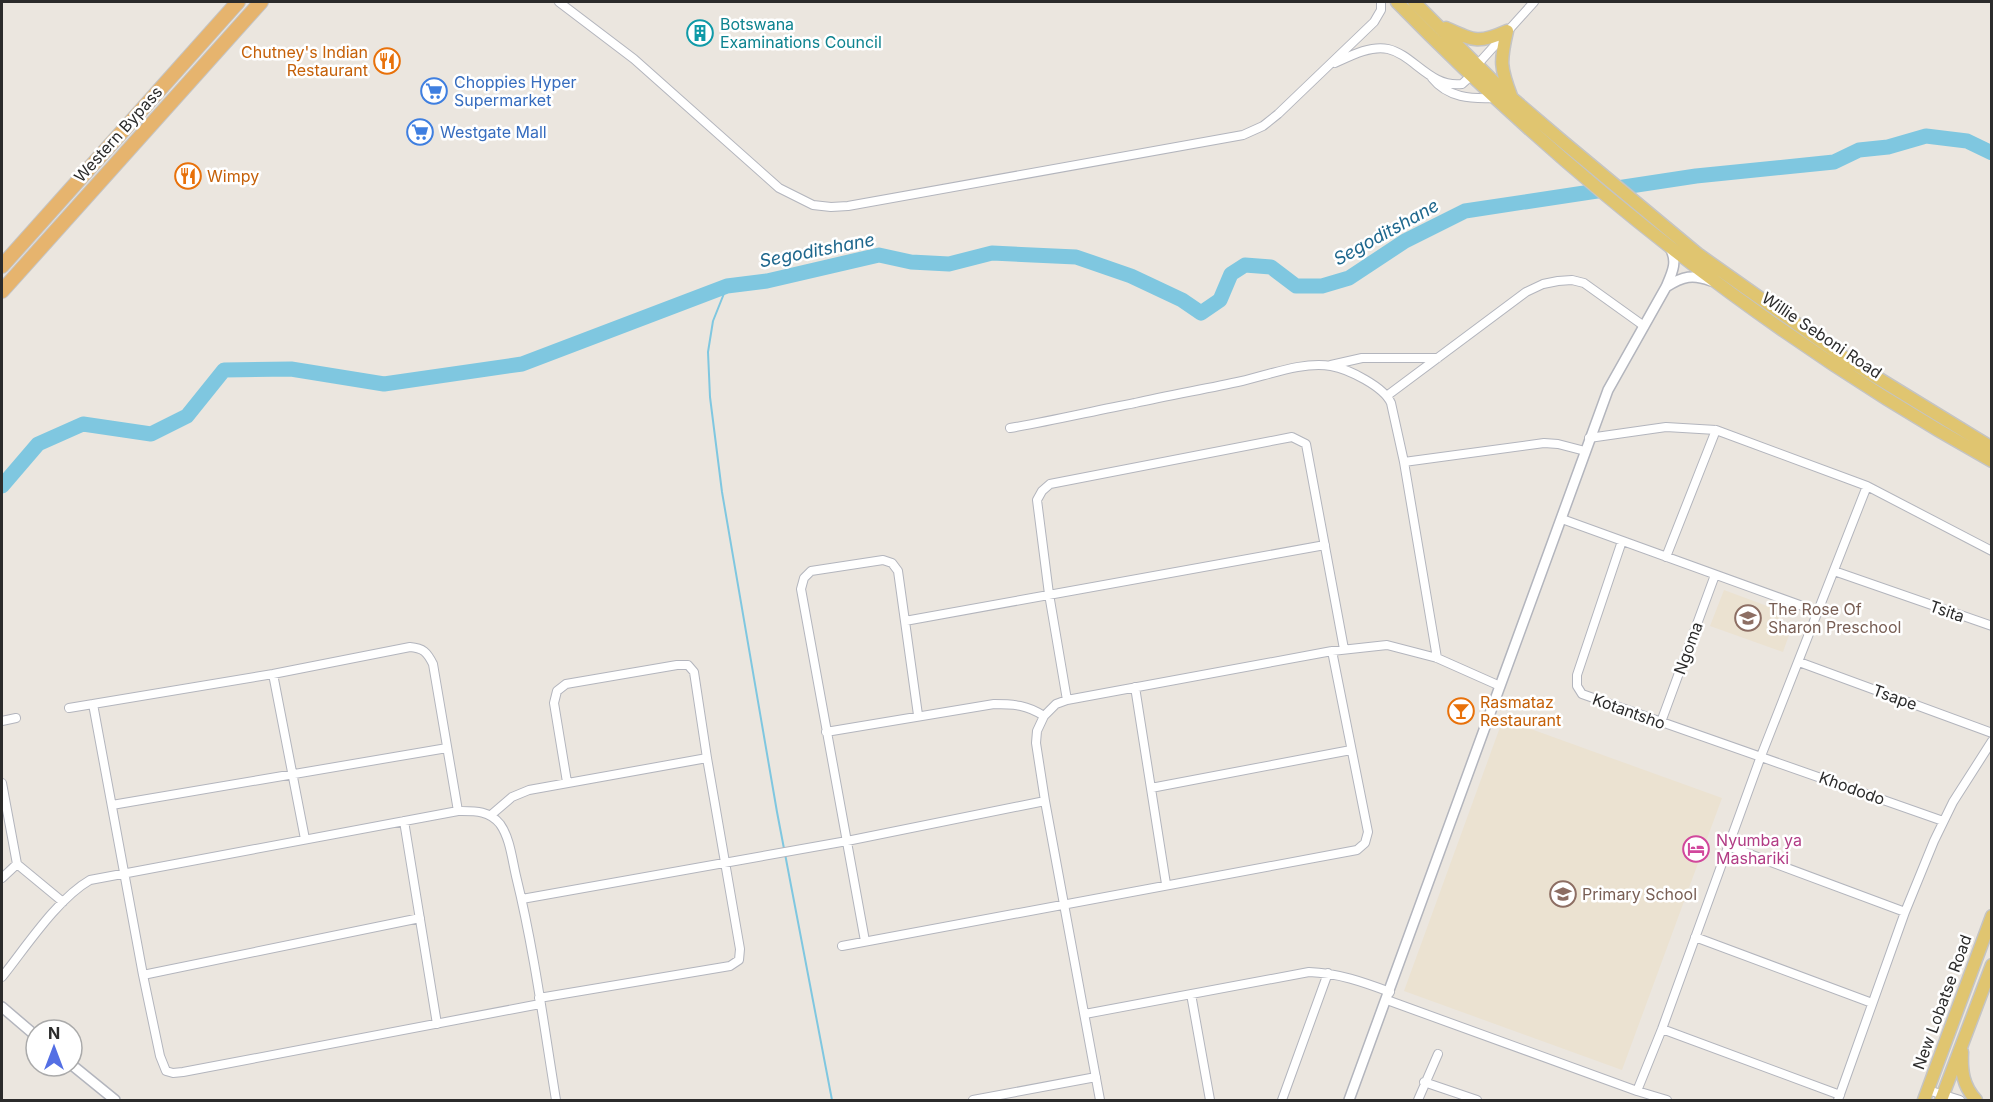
<svg xmlns="http://www.w3.org/2000/svg" width="1993" height="1102" font-family="Inter,sans-serif">
<rect width="100%" height="100%" fill="#ebe6df"/>
<!-- education -->
<path fill="#ebe2d1" d="M 1724,590 L 1778,610 L 1789,635 L 1783,652 L 1710,626 Z
M 1503,719 L 1722,798 L 1622,1070 L 1404,991 Z"/>
<g fill="none" stroke-linecap="round" stroke-linejoin="round">
<!-- stream -->
<path stroke="#7fc7e0" stroke-width="2" d="M 727,286 L 713,321 L 708,352 L 710,397 L 722,492 L 777,812 L 832,1100"/>
<!-- river -->
<path stroke="#7fc7e0" stroke-width="15" d="M 2,486 L 38,444 L 83,424 L 151,434 L 187,416 L 224,370 L 291,369 L 384,384 L 522,364 L 727,286 L 767,281 L 879,255 L 911,262 L 949,264 L 992,253 L 1076,257 L 1131,276 L 1182,300 L 1201,313 L 1220,300 L 1231,274 L 1245,265 L 1271,267 L 1296,286 L 1322,286 L 1349,278 L 1405,241 L 1465,211 L 1696,176 L 1834,162 L 1859,150 L 1888,147 L 1926,136 L 1967,141 L 1992,153"/>
<!-- minor casing -->
<g stroke="#b3b5bd" stroke-width="10">
<path id="minor" d="M 559,2 L 634,59 L 779,188 L 813,205 L 831,207 L 848,206 L 1243,135 L 1263,126 L 1278,114 L 1374,22 L 1381,10 L 1381,2
M 1335,63 C 1350,56 1371,45 1388,49 C 1414,55 1430,88 1462,84 L 1472,75 L 1478,64 L 1534,2
M 1432,78 C 1448,98 1471,99 1495,98
M 1331,365 L 1362,358 L 1438,358
M 1388,395 L 1526,292 L 1543,284 L 1558,281 L 1572,280 L 1584,283 L 1644,326
M 1010,428 C 1052,421 1093,411 1135,403 C 1170,395 1206,389 1242,381 C 1268,375 1304,361 1331,366 C 1349,369 1384,387 1391,403 L 1404,462
M 1589,438 L 1666,427 L 1716,430 L 1867,486 L 1992,551
M 1562,519 L 1819,612
M 1622,541 L 1577,675 L 1577,686 L 1582,694 L 1943,821
M 1666,557 L 1716,430
M 1834,571 L 1992,626
M 905,621 L 1325,545
M 1437,658 L 1404,462 L 1544,443 L 1558,444 L 1585,451
M 1799,662 L 1992,733
M 273,674 L 305,839
M 1135,687 L 1166,884
M 1067,700 L 1049,594 L 1037,500 L 1042,491 L 1050,484 L 1292,437 L 1306,444 L 1344,649
M 93,704 L 143,975 L 160,1056 L 166,1071 L 173,1073 L 183,1072 L 540,1004
M 69,708 L 273,674 L 410,647 C 423,648 427,652 433,664 L 458,811
M 2,721 L 16,718
M 1661,722 L 1715,575
M 826,732 L 994,704 C 1014,704 1027,705 1044,716
M 2,783 L 17,864 L 63,902
M 1151,788 L 1351,750
M 112,805 L 447,748
M 491,815 L 512,797 L 529,790 L 707,758
M 404,821 L 437,1024
M 1728,846 L 1905,912
M 2,878 L 17,864
M 522,899 L 847,841 L 1045,801
M 1695,937 L 1872,1003
M 865,941 L 801,589 L 804,578 L 811,571 L 883,560 L 892,563 L 898,571 L 918,715
M 842,946 L 1357,850 L 1365,843 L 1368,832 L 1332,651
M 143,975 L 420,918
M 2,977 C 26,947 57,899 90,880 L 458,811 C 474,811 489,810 500,824 C 510,838 512,859 516,876 C 534,949 544,1026 556,1100
M 1191,994 L 1210,1100
M 539,998 L 730,966 L 739,960 L 740,949 L 707,758 L 694,672 L 688,665 L 677,665 L 566,684 L 557,691 L 554,703 L 567,782
M 1387,1000 L 1637,1091 L 1667,1100
M 1085,1014 L 1309,972 C 1338,973 1363,982 1390,992
M 1662,1029 L 1840,1095
M 1424,1082 L 1477,1100
M 1928,1090 L 1960,1100
M 1637,1091 L 1662,1029 L 1761,756 L 1867,486
M 973,1100 L 1096,1077
M 1100,1100 L 1045,801 L 1036,743 L 1037,731 L 1044,716 L 1056,704 L 1067,700 L 1332,651 L 1387,645 L 1437,658 L 1500,686
M 1282,1100 L 1328,973
M 1418,1100 L 1438,1054
M 1838,1100 L 1905,912 L 1934,841 L 1953,802 L 1992,741"/>
</g>
<!-- tertiary casing -->
<g stroke="#b3b5bd" stroke-width="12">
<path id="tertiary" d="M 1666,287 C 1683,276 1693,274 1711,281
M 2,1007 L 36,1036
M 72,1065 L 115,1100
M 1349,1100 L 1608,390 L 1666,287 C 1672,273 1678,262 1670,248"/>
</g>
<!-- primary casing -->
<g stroke="#c4c4c4" stroke-width="15">
<path id="primary" d="M 1397,2 C 1572,181 1773,339 1992,461
M 1414,2 L 1500,88 L 1562,141 L 1699,255 L 1845,358 L 1992,448
M 1446,28 C 1474,41 1478,44 1507,31
M 1507,31 C 1500,61 1500,67 1511,96
M 1962,1052 C 1961,1071 1963,1086 1976,1100
M 1924,1100 L 1992,916
M 1941,1100 L 1992,965"/>
</g>
<!-- trunk casing -->
<g stroke="#c4c4c4" stroke-width="16">
<path id="trunk" d="M 2,266 L 238,2
M 2,291 L 261,2"/>
</g>
<!-- minor -->
<use href="#minor" stroke="#fff" stroke-width="8"/>
<!-- tertiary -->
<use href="#tertiary" stroke="#fff" stroke-width="9"/>
<!-- primary -->
<use href="#primary" stroke="#e0c570" stroke-width="12"/>
<!-- trunk -->
<use href="#trunk" stroke="#e6b46e" stroke-width="14"/>
</g>
<!-- icons -->
<defs>
<g id="building-ring" transform="scale(1.35)"><circle r="9.5" fill="#fff" stroke="#0f9aa8" stroke-width="1.5"/><path d="M-4-6H4V6H1V3H-1V6H-4ZM-2.5-4.3h1.7v1.8h-1.7ZM.8-4.3h1.7v1.8H.8ZM-2.5-1h1.7V.8h-1.7ZM.8-1h1.7V.8H.8Z" fill="#0f9aa8"/></g>
<g id="restaurant-ring" transform="scale(1.35)"><circle r="9.5" fill="#fff" stroke="#e8710a" stroke-width="1.5"/><path d="M-5-6h1v4h1v-4h1v4h1v-4h1v5L-1.5 .5V6h-2V.5L-5-1ZM5-6V6H3V1.5H1.5Q1.5-4 5-6Z" fill="#e8710a"/></g>
<g id="supermarket-ring" transform="scale(1.35)"><circle r="9.5" fill="#fff" stroke="#3f7fe0" stroke-width="1.5"/><path d="M-6-5.5h2.5l.6 2H6L4.5 2H-2.5L-4.4-4H-6ZM-1.5 3.2a1.3 1.3 0 1 0 .1 0ZM3 3.2a1.3 1.3 0 1 0 .1 0Z" fill="#3f7fe0"/></g>
<g id="school-ring" transform="scale(1.35)"><circle r="9.5" fill="#fff" stroke="#8d6e63" stroke-width="1.5"/><path d="M0-5L7-2L0 1L-7-2ZM-4 1L0 2.5L4 1V4Q0 6-4 4Z" fill="#8d6e63"/></g>
<g id="bar-ring" transform="scale(1.35)"><circle r="9.5" fill="#fff" stroke="#e8710a" stroke-width="1.5"/><path d="M-6-5H6L.8 .8V4.5H3.5V6h-7V4.5H-.8V.8Z" fill="#e8710a"/></g>
<g id="hotel-ring" transform="scale(1.35)"><circle r="9.5" fill="#fff" stroke="#d1479c" stroke-width="1.5"/><path d="M-6-4.5h1.5V1H6V5H4.5V3h-9V5H-6ZM-4 0a1.8 1.8 0 1 1 3.6 0ZM.5 0V-2.5h3Q6-2.5 6 0Z" fill="#d1479c"/></g>
</defs>
<g fill-rule="evenodd">
<use href="#building-ring" x="700" y="33"/>
<use href="#restaurant-ring" x="387" y="61"/>
<use href="#supermarket-ring" x="434" y="91"/>
<use href="#supermarket-ring" x="420" y="132"/>
<use href="#restaurant-ring" x="188" y="176"/>
<use href="#school-ring" x="1748" y="618"/>
<use href="#bar-ring" x="1461" y="711"/>
<use href="#hotel-ring" x="1696" y="849"/>
<use href="#school-ring" x="1563" y="894"/>
</g>
<g text-anchor="middle" dominant-baseline="central" stroke-width="5" stroke-linejoin="round" paint-order="stroke">
<!-- culture labels -->
<g font-size="16" fill="#0d838f" stroke="#fff" text-anchor="start">
<text x="720" y="24">Botswana<tspan x="720" dy="18">Examinations Council</tspan></text>
</g>
<!-- food labels -->
<g font-size="16" fill="#c56008" stroke="#fff" text-anchor="start">
<text x="368" y="52" text-anchor="end">Chutney's Indian<tspan x="368" dy="18">Restaurant</tspan></text>
<text x="207" y="176">Wimpy</text>
<text x="1480" y="702">Rasmataz<tspan x="1480" dy="18">Restaurant</tspan></text>
</g>
<!-- shop labels -->
<g font-size="16" fill="#366cbe" stroke="#fff" text-anchor="start">
<text x="454" y="82">Choppies Hyper<tspan x="454" dy="18">Supermarket</tspan></text>
<text x="440" y="132">Westgate Mall</text>
</g>
<!-- street labels -->
<g font-size="16" fill="#2b2b2b" stroke="#fff">
<text transform="translate(118 134) rotate(-48)">Western Bypass</text>
<text transform="translate(1822 335) rotate(34)">Willie Seboni Road</text>
<text transform="translate(1947 611) rotate(19)">Tsita</text>
<text transform="translate(1688 648) rotate(-70)">Ngoma</text>
<text transform="translate(1895 697) rotate(20)">Tsape</text>
<text transform="translate(1629 711) rotate(20)">Kotantsho</text>
<text transform="translate(1852 788) rotate(20)">Khododo</text>
<text transform="translate(1942 1002) rotate(-70)">New Lobatse Road</text>
</g>
<!-- education labels -->
<g font-size="16" fill="#785e54" stroke="#fff" text-anchor="start">
<text x="1768" y="609">The Rose Of<tspan x="1768" dy="18">Sharon Preschool</tspan></text>
<text x="1582" y="894">Primary School</text>
</g>
<!-- hotel labels -->
<g font-size="16" fill="#b23c85" stroke="#fff" text-anchor="start">
<text x="1716" y="840">Nyumba ya<tspan x="1716" dy="18">Mashariki</tspan></text>
</g>
<!-- water labels -->
<g font-size="18" font-style="italic" fill="#1e678d" stroke="#fff">
<text transform="translate(1386 232) rotate(-29)">Segoditshane</text>
<text transform="translate(817 250) rotate(-11)">Segoditshane</text>
</g>
</g>
<!-- border -->
<rect width="1993" height="1102" fill="none" stroke="#2b2b2b" stroke-width="6"/>
<!-- north arrow -->
<g transform="translate(54 1048)"><circle r="28" fill="#ffffff" stroke="#aaaaaa" stroke-width="1.5"/>
<path d="M0-4.5L10 22L0 15L-10 22Z" fill="#546fe4"/>
<text y="-9" font-size="16" font-weight="bold" text-anchor="middle" fill="#2b2b2b">N</text>
</g>
</svg>
